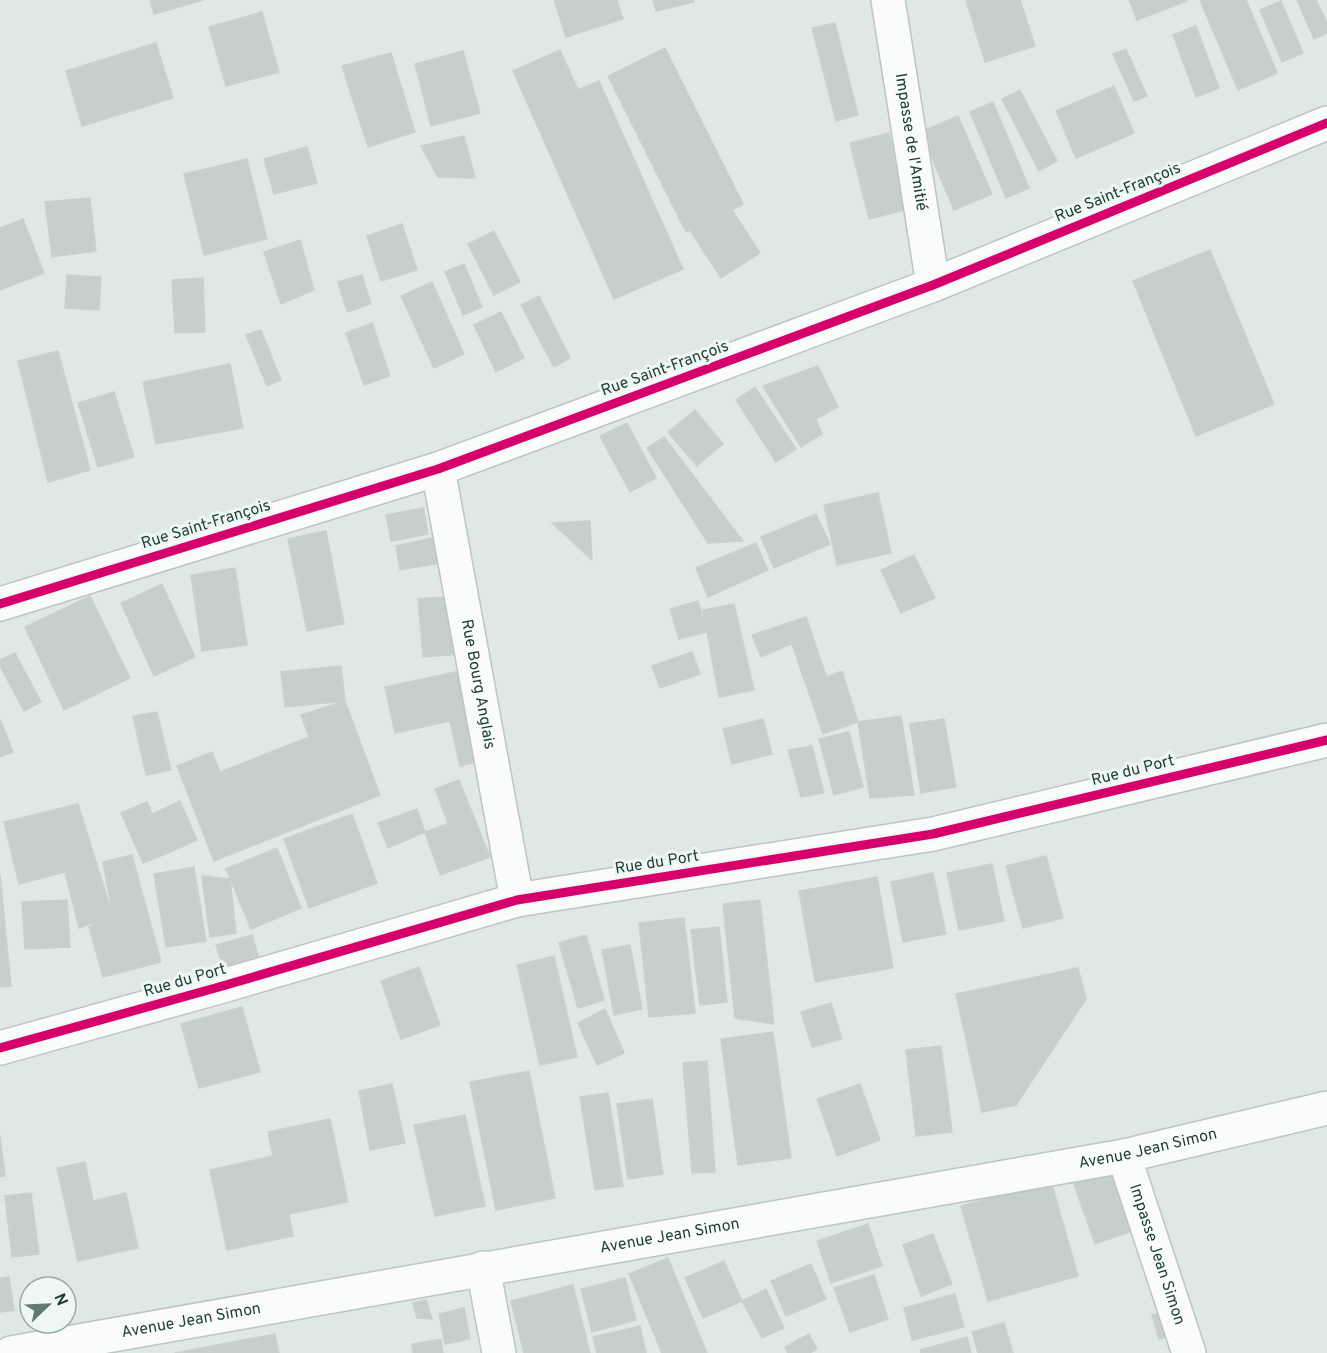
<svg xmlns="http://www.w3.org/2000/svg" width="1327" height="1353" font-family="Overpass,sans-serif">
<rect width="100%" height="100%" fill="#e0e8e5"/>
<!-- building -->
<path fill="#c7cfcc" stroke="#c9d1ce" stroke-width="1.5" d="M 150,0 L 203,0 L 154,14 Z
M 554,0 L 617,0 L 623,19 L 566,37 Z
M 653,0 L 694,0 L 694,2 L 656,11 Z
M 966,0 L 1020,0 L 1035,46 L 985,62 Z
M 1129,0 L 1187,0 L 1187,1 L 1137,20 Z
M 1200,0 L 1246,0 L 1277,73 L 1238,90 Z
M 1297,0 L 1316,0 L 1327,23 L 1327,33 L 1314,39 Z
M 1281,1 L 1303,53 L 1282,62 L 1260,10 Z
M 262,12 L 279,72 L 226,86 L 209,27 Z
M 835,23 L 858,115 L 836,121 L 812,28 Z
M 1196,26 L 1219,88 L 1196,97 L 1173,35 Z
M 156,43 L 173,98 L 82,126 L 66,71 Z
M 665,48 L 743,204 L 732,210 L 760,253 L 721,278 L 690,230 L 686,232 L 608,76 Z
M 1126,49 L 1147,96 L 1134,101 L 1113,54 Z
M 560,50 L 578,90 L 599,81 L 683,269 L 614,299 L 513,71 Z
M 463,51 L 480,113 L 431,126 L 415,64 Z
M 391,53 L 415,132 L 368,147 L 342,66 Z
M 1114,86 L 1134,133 L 1076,158 L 1056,111 Z
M 1020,90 L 1057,161 L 1039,171 L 1002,99 Z
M 993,102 L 1029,188 L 1006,198 L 970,112 Z
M 958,116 L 992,194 L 954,210 L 921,132 Z
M 889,133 L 909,209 L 869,219 L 850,143 Z
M 464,136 L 475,178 L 438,177 L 421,146 Z
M 307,147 L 317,183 L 274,194 L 264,159 Z
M 247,159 L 267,239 L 204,255 L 184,174 Z
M 90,198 L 96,251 L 52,257 L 45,202 Z
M 23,219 L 44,273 L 0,290 L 0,228 Z
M 402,224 L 417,270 L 381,281 L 367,236 Z
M 494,231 L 520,282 L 494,295 L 468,244 Z
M 300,240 L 314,290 L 281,304 L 264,252 Z
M 1210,250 L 1274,404 L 1196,436 L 1133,281 Z
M 464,264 L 482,307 L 463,315 L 445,272 Z
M 67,275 L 101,277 L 99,310 L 65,308 Z
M 362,275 L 371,304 L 347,312 L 338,282 Z
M 203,278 L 205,332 L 175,333 L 172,280 Z
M 432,282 L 464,354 L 434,368 L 401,296 Z
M 539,296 L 570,358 L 554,367 L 521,305 Z
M 501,312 L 524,358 L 496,372 L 474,325 Z
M 372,323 L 390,376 L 364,385 L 346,333 Z
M 261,330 L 281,380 L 267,386 L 246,335 Z
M 58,351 L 90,470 L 48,482 L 18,361 Z
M 230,364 L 243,428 L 156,444 L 143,382 Z
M 818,366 L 838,407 L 816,419 L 822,434 L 801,447 L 763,386 Z
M 755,387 L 796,449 L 776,462 L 736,400 Z
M 114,392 L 134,457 L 98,467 L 78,403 Z
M 695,410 L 723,444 L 697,466 L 668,432 Z
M 627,423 L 656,478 L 630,492 L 600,436 Z
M 664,437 L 743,541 L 708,543 L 647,448 Z
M 878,493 L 891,553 L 837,565 L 824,505 Z
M 423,508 L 428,534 L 391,541 L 386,515 Z
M 816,514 L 830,544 L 774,568 L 761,537 Z
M 590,521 L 592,560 L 552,523 Z
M 326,531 L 344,624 L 307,631 L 288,539 Z
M 437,537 L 441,563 L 400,570 L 396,546 Z
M 756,543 L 768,570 L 708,597 L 696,568 Z
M 914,555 L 935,598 L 901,613 L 881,570 Z
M 235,568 L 247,645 L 202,651 L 191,575 Z
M 162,584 L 195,657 L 154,676 L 121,603 Z
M 90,596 L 130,678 L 64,710 L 25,627 Z
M 457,596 L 462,654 L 423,657 L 418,599 Z
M 698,601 L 707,632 L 679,639 L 670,609 Z
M 734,604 L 754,690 L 719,697 L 703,610 Z
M 806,617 L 827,678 L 806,685 L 785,624 Z
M 785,624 L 791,644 L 761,657 L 752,635 Z
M 692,652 L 700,674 L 660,688 L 652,666 Z
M 15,653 L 41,702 L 24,711 L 0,666 L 0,660 Z
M 341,666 L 345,701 L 285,707 L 281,672 Z
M 465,670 L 484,760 L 460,766 L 450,721 L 395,733 L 385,687 Z
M 842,671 L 858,722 L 823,734 L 806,685 Z
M 345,701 L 380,795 L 214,861 L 177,766 L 212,752 L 220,772 L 309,737 L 301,715 Z
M 157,712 L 171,770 L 146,775 L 133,716 Z
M 901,716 L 914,795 L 870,798 L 858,722 Z
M 0,719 L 13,752 L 0,757 Z
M 763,719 L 772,754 L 732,764 L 723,729 Z
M 944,719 L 956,787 L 921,793 L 910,724 Z
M 849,732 L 863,787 L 834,795 L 819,739 Z
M 812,746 L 824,793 L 801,797 L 788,750 Z
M 459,780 L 490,857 L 465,866 L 435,789 Z
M 180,801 L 197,840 L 168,853 L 150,815 Z
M 147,802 L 168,853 L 143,863 L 121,813 Z
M 78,804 L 113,916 L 79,928 L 65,872 L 19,884 L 4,822 Z
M 417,809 L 425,832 L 388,848 L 378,823 Z
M 352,814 L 377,883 L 309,908 L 284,839 Z
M 450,823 L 465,866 L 440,875 L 425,832 Z
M 277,848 L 301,908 L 251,929 L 226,869 Z
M 132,855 L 161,962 L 103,977 L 89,927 L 113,916 L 103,862 Z
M 1046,856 L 1063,918 L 1023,928 L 1006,866 Z
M 992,864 L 1004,921 L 959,930 L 947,873 Z
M 194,867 L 206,941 L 166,947 L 154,874 Z
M 933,873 L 946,934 L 903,942 L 891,882 Z
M 0,875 L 11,986 L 0,987 Z
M 202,876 L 230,879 L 236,933 L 210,937 Z
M 877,877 L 893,968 L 815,982 L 799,891 Z
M 67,900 L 70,947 L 25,949 L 22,902 Z
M 760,900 L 774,1024 L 735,1018 L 723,904 Z
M 684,918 L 695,1013 L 649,1017 L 639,923 Z
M 719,927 L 727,1002 L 700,1005 L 691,930 Z
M 252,935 L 261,966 L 226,976 L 216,945 Z
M 586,935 L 604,1000 L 578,1008 L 559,943 Z
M 630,945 L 642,1009 L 614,1015 L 602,950 Z
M 554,956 L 577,1057 L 540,1065 L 517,965 Z
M 419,967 L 440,1025 L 401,1039 L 381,981 Z
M 1078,968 L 1086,999 L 1016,1105 L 982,1112 L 956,994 Z
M 831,1003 L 842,1039 L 812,1047 L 801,1012 Z
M 242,1007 L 260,1072 L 199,1088 L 181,1024 Z
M 605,1009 L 624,1053 L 597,1065 L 578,1023 Z
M 773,1032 L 791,1158 L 738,1165 L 721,1039 Z
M 941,1046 L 952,1132 L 916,1136 L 906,1050 Z
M 707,1061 L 715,1172 L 692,1173 L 683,1063 Z
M 529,1071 L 555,1198 L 496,1210 L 470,1082 Z
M 392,1084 L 405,1143 L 370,1150 L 359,1091 Z
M 860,1084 L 880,1140 L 837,1156 L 817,1099 Z
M 608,1093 L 623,1186 L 595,1190 L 580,1097 Z
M 652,1099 L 663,1174 L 628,1179 L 617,1104 Z
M 465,1115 L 485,1206 L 435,1216 L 414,1125 Z
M 330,1119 L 348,1202 L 289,1214 L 293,1236 L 227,1250 L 210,1170 L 273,1156 L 268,1132 Z
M 0,1135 L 5,1176 L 0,1177 Z
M 85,1162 L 93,1201 L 126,1193 L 138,1248 L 78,1261 L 57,1168 Z
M 1120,1166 L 1141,1228 L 1095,1244 L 1073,1181 Z
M 1051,1181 L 1078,1276 L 988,1301 L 961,1206 Z
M 31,1193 L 39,1254 L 12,1257 L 5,1196 Z
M 868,1224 L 882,1266 L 831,1283 L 817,1241 Z
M 933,1234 L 952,1284 L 921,1296 L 903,1245 Z
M 668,1258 L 707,1353 L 662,1353 L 629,1274 Z
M 724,1261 L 742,1301 L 703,1318 L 685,1278 Z
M 811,1264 L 826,1299 L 786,1316 L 771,1281 Z
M 874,1275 L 888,1319 L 850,1332 L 834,1288 Z
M 9,1277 L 14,1310 L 0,1312 L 0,1278 Z
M 625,1278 L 636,1320 L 592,1332 L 581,1289 Z
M 573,1285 L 590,1353 L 524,1353 L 511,1301 Z
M 766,1289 L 784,1328 L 762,1338 L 742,1301 Z
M 955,1294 L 964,1327 L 912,1340 L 904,1308 Z
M 426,1300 L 432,1319 L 417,1318 L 413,1303 Z
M 464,1308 L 470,1339 L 445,1344 L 439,1314 Z
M 1166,1311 L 1173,1335 L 1159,1339 L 1152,1315 Z
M 1004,1323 L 1013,1353 L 978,1353 L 972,1332 Z
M 640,1326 L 646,1353 L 597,1353 L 593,1337 Z
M 275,1334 L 279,1353 L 175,1353 Z
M 809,1334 L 817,1349 L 810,1353 L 788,1353 L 785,1347 Z
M 967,1337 L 971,1353 L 921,1353 L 920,1350 Z
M 441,1339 L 443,1353 L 413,1353 L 412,1344 Z"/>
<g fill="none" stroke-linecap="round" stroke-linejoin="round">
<!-- minor casing -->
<g stroke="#bdc5c2" stroke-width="36">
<g id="minor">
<path id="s1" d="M 888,0 L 933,285"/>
<path id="s2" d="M 438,469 L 517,900"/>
<path d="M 0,604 L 438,469 L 933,285 L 1327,123"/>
<path d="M 0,1048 L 219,987 L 517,900 L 933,834 L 1327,740"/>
<path id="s3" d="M 1124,1156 L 1189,1353"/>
<path d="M 483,1268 L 499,1353"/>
<path id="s4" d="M 11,1353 L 1124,1156 L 1327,1108"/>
</g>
</g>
<!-- minor -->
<use href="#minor" stroke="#fafcfb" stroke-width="33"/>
<!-- cycleway casing -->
<g stroke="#eef7f3" stroke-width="13">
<path id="cycleway" d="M 0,604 L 438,469 L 933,285 L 1327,123
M 0,1048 L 219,987 L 517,900 L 933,834 L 1327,740"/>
</g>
<!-- cycleway -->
<use href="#cycleway" stroke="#d6006c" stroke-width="9"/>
</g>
<g text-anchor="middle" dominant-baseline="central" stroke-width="6" stroke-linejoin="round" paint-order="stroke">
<!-- street labels -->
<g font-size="16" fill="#1d3c36" stroke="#eef7f3">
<text stroke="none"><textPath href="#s1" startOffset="144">Impasse de l'Amitié</textPath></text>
<text transform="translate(1118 193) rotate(-22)">Rue Saint-François</text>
<text transform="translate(665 369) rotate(-20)">Rue Saint-François</text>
<text transform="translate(206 525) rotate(-17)">Rue Saint-François</text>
<text stroke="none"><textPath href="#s2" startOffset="219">Rue Bourg Anglais</textPath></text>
<text transform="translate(1133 771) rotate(-14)">Rue du Port</text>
<text transform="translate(657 863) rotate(-9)">Rue du Port</text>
<text transform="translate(185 981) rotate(-16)">Rue du Port</text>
<text stroke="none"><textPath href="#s4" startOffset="1155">Avenue Jean Simon</textPath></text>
<text stroke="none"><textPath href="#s4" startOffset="669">Avenue Jean Simon</textPath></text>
<text stroke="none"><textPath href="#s3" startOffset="104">Impasse Jean Simon</textPath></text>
<text stroke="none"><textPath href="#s4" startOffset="183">Avenue Jean Simon</textPath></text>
</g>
</g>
<!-- north arrow -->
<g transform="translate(48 1305) rotate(67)"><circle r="28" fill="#eef7f3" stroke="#9aaca7" stroke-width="1.5"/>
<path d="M0-4.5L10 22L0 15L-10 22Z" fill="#617873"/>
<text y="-9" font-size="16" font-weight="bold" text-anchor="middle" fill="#1d3c36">N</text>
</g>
</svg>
